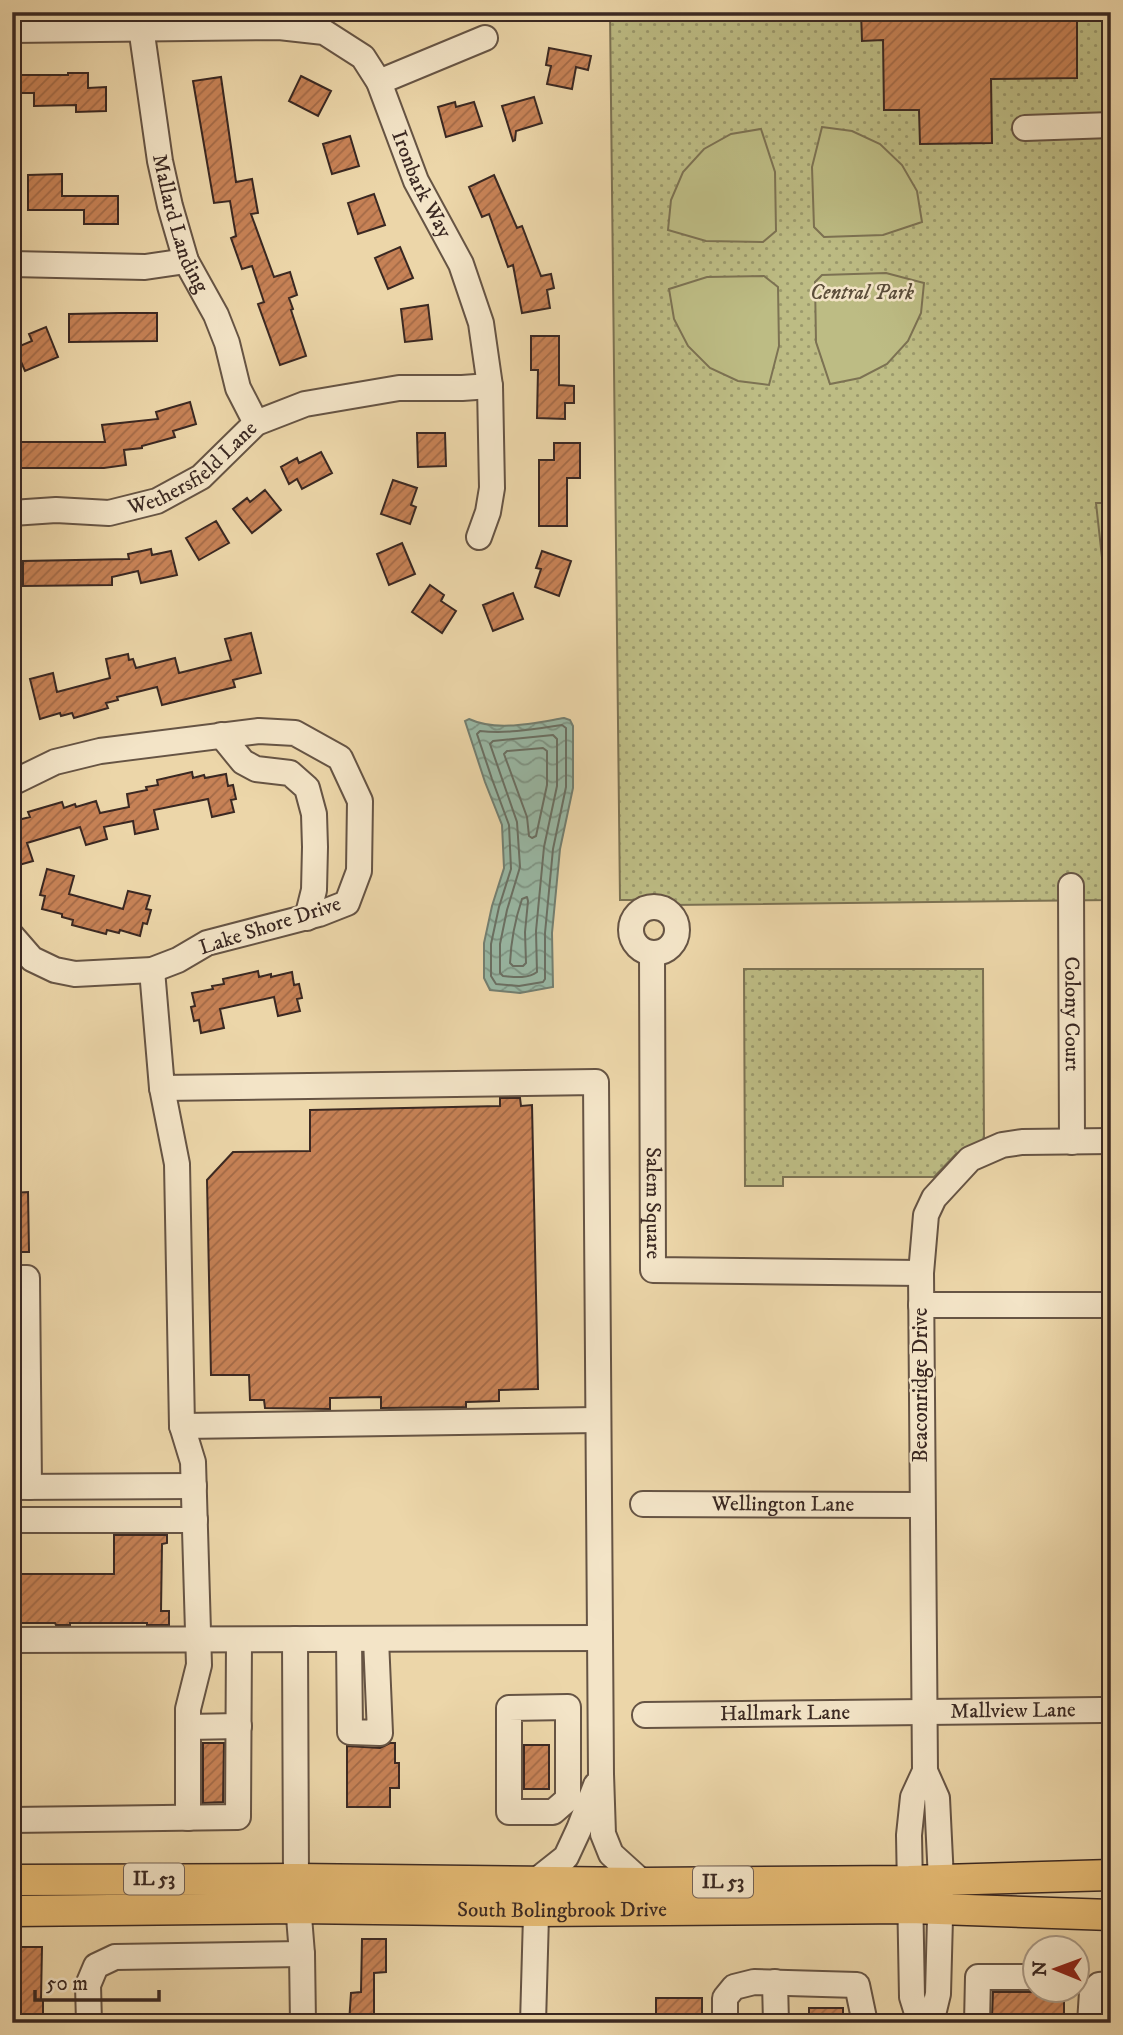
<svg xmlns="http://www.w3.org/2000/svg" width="1123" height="2035" font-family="'IM FELL DW Pica',serif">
<defs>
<pattern id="park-dots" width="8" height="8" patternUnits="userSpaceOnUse" patternTransform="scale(1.75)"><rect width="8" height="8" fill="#bdbc84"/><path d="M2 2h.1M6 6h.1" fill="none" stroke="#9b996c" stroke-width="1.8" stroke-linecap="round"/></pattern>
<pattern id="water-waves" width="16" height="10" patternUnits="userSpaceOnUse" patternTransform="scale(1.75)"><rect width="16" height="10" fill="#99b9a6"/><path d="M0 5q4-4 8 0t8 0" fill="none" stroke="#7e9687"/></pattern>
<pattern id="building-hatch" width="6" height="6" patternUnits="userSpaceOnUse" patternTransform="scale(1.75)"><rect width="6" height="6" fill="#c78256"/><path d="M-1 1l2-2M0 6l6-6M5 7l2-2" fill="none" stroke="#a36a47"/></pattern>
</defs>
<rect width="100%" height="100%" fill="#ecd6a9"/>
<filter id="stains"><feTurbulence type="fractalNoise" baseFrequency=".00286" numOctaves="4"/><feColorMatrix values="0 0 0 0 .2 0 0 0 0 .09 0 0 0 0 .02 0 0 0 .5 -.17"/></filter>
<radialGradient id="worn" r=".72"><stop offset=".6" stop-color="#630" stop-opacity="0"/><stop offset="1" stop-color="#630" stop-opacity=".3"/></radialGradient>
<!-- park -->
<path fill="url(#park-dots)" stroke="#7c7253" stroke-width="2" d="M 610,12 L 1111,12 L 1111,900 L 672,905 L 665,900 L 620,900 Z
M 744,969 L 983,969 L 984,1140 L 956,1154 L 934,1177 L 783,1177 L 783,1186 L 745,1186 Z"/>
<!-- pitch -->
<path fill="#bdbc84" stroke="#7c7253" stroke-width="2" d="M 822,127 L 852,131 L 880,144 L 902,165 L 917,191 L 922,222 L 883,235 L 824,237 L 814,227 L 812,167 Z
M 761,129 L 775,172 L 776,231 L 763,242 L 706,241 L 668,230 L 671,200 L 683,172 L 704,149 L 731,134 Z
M 886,273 L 924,283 L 921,313 L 908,341 L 887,364 L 860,378 L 830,384 L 816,342 L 815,282 L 822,275 Z
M 764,276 L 778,287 L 779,346 L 769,385 L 738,381 L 710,368 L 688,346 L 674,319 L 669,289 L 707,277 Z
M 1096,503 L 1111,503 L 1111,591 L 1104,576 Z"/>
<!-- water -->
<path fill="url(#water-waves)" stroke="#737f71" stroke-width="2" d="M 564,718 L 570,720 L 573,726 L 573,788 L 560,849 L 552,933 L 553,987 L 520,993 L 490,990 L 484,978 L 484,943 L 492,906 L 504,868 L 502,825 L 485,782 L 465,721 L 469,719 C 497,732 534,723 564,718 Z"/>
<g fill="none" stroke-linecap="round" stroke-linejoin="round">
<!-- shore -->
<path stroke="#6a7064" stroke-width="2" d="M 562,725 L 566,728 L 566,787 L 553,849 L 545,933 L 545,979 L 543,982 L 519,986 L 496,984 L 491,976 L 491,944 L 499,907 L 511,869 L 509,825 L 492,779 L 477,734 L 480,731 C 508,734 535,729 562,725 Z
M 553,735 L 557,739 L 557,786 L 544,847 L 536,931 L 537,972 C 528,979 514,977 503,976 L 500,973 L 500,944 L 507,910 L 520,867 L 517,822 L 490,744 L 493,741 Z
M 543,748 L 547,751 L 547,785 L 536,836 L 532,838 L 529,836 L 527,817 L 504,754 L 507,751 Z
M 527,897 L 528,901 L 525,932 L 526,963 L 523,966 L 513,966 L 510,963 C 511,941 515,920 522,899 Z"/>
</g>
<!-- building -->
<path fill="url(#building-hatch)" stroke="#3a2822" stroke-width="2" d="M 861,12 L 990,12 L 990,17 L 1077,16 L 1077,78 L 991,79 L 992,143 L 920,144 L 919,110 L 884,110 L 883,40 L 862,41 Z
M 549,48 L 591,56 L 588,70 L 576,67 L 572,89 L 547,84 L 551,66 L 546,65 Z
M 68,73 L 88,73 L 88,88 L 106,87 L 106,111 L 76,112 L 76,105 L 34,106 L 34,93 L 17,93 L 17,75 L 68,75 Z
M 301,76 L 331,91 L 318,116 L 289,101 Z
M 221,77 L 236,182 L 252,179 L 258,213 L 251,214 L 274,277 L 290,272 L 297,295 L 289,298 L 293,309 L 291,310 L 306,356 L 280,365 L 258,304 L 264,302 L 252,266 L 242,269 L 231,238 L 236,236 L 230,201 L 214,203 L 193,81 Z
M 534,97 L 542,123 L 516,131 L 515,140 L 513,141 L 502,106 Z
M 455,102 L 456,107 L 474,102 L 482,126 L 446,137 L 438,107 Z
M 350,136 L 359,166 L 332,174 L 323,144 Z
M 62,174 L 62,196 L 118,196 L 118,224 L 84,224 L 84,210 L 28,210 L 28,175 Z
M 494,175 L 517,228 L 522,226 L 541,276 L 551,274 L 554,288 L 547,290 L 550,308 L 522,313 L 513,265 L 508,267 L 489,214 L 482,217 L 469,187 Z
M 374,194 L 385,225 L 358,234 L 348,203 Z
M 400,247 L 413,278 L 388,289 L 375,258 Z
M 428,305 L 432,339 L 405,342 L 401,309 Z
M 119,313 L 157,313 L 157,341 L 69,342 L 69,314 Z
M 46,327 L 58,357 L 25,371 L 15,348 L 32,341 L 29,334 Z
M 531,336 L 559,336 L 559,385 L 574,386 L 574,403 L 565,403 L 565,419 L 537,418 L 538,370 L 531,370 Z
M 190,402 L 196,424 L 173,431 L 175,437 L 142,446 L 142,448 L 124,450 L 126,465 L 104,468 L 12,468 L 12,442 L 105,442 L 102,425 L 158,419 L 156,412 Z
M 417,433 L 445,433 L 446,466 L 418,467 Z
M 554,443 L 580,443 L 580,478 L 567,478 L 567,526 L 539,526 L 539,460 L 554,460 Z
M 321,452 L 332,473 L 302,489 L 297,479 L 289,484 L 281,467 L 297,458 L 299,463 Z
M 393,480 L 417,488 L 411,505 L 416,507 L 410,524 L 381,514 Z
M 265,490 L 281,510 L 252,533 L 233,509 L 247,498 L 250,502 Z
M 216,521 L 229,543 L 199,560 L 186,538 Z
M 402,543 L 415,574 L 389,585 L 377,554 Z
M 151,549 L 152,555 L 171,551 L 177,575 L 141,583 L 138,571 L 112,577 L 112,585 L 23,586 L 23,561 L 129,559 L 128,554 Z
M 542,551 L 571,561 L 559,596 L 535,587 L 541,569 L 536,568 Z
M 430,585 L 444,595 L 441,601 L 456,611 L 442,633 L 412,612 Z
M 513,593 L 523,619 L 493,631 L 483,605 Z
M 251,633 L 261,673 L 233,680 L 235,687 L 162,705 L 157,687 L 117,697 L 118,700 L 106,703 L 108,708 L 74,718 L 72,713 L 61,716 L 60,713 L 40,719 L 30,679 L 53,673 L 57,692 L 110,678 L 106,659 L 128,654 L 129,660 L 133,659 L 136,668 L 175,658 L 179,673 L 231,660 L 225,639 Z
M 192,772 L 193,778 L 204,775 L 205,778 L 226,774 L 228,786 L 233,785 L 236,799 L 231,800 L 234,812 L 212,817 L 208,799 L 154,810 L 158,829 L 135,834 L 133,821 L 104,827 L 107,839 L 86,845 L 80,827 L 27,843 L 33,861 L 12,867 L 12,825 L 19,823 L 18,820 L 30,817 L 28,812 L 62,802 L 64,808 L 75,804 L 76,807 L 96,801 L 100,813 L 129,807 L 127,794 L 147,790 L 146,787 L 158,785 L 157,780 Z
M 47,869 L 74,876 L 69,894 L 123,909 L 128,891 L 150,896 L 146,909 L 151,910 L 147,924 L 143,923 L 140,936 L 120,930 L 119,933 L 107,930 L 106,934 L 72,925 L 73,920 L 62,917 L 62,914 L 42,909 L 45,896 L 40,895 Z
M 258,971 L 259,977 L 271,974 L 271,977 L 292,972 L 294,985 L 299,984 L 302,998 L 297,999 L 300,1011 L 278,1016 L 274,997 L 220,1009 L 224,1028 L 201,1033 L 199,1020 L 194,1021 L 191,1007 L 195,1006 L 192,993 L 213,989 L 212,986 L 224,984 L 223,979 Z
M 500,1098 L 520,1098 L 521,1106 L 532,1105 L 538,1389 L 499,1390 L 499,1401 L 466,1402 L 466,1407 L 381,1408 L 381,1397 L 330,1398 L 330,1409 L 265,1408 L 264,1400 L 250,1400 L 249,1375 L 211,1375 L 207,1180 L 233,1152 L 310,1151 L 310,1110 L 500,1106 Z
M 28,1192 L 29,1252 L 12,1252 L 12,1193 Z
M 114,1535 L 167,1535 L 167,1543 L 162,1544 L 161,1611 L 169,1611 L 169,1625 L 147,1625 L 147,1623 L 70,1623 L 70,1625 L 56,1625 L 55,1623 L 12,1623 L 12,1574 L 114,1574 Z
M 203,1743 L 224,1743 L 223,1802 L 203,1803 Z
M 390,1743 L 395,1743 L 395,1763 L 399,1763 L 399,1788 L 390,1788 L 390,1807 L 347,1807 L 347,1746 L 380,1748 Z
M 524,1745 L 549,1745 L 549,1789 L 524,1789 Z
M 362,1939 L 386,1939 L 386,1972 L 374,1973 L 374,2023 L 349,2023 L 351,1993 L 361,1992 Z
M 17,1947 L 42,1947 L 41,2000 L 43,2000 L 43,2017 L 41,2017 L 41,2023 L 18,2023 Z
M 1044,1990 L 1057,1990 L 1058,2000 L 1064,2000 L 1064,2023 L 1048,2023 L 1048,2016 L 992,2017 L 993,1992 L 1036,1992 Z
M 656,1998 L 702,1998 L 702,2023 L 656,2023 Z
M 809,2008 L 843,2008 L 843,2023 L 809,2023 Z"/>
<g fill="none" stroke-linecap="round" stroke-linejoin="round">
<!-- minor casing -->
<g stroke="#665444" stroke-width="28">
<g id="minor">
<path id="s1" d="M 139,13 L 160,161 L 170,206 L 186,261 L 216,315 L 227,343 L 238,388 L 256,423"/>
<path id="s2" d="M 12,30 L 279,27 L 324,32 L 363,57 L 379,82 L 416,181 L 461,264 L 481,323 L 490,386 L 492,488 L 488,512 L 479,537"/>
<path d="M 379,82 L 485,38"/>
<path d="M 1025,128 L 1111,125"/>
<path d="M 12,264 L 145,267 L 186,261"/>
<path id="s3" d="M 12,513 L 56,510 L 109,513 L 157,501 L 201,477 L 256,423 L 305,404 L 399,388 L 462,388 L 490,386"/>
<path d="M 221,735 L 243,762 L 256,769 L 290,773 L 307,788 L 314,814 L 315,847 L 314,890 L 307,918"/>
<path d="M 12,783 L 55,762 L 100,751 L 259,731 L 295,733 L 340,758 L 360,801 L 359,871 L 347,903 L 319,914 L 207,943 L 178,960 L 152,970 L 75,974 L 55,970 L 32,959 L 12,936"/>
<path id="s4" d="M 1071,886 L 1072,1142"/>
<circle cx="654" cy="930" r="23"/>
<path id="s5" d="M 652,953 L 653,1270 L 921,1273"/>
<path d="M 152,970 L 162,1088 L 596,1082 L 601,1774 L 603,1834 L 611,1854 L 643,1883"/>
<path d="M 162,1088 L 177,1164 L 182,1426 L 193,1462 L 199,1665 L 188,1709 L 188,1818"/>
<path d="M 12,1278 L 27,1278 L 29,1487"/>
<path d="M 921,1305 L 1105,1305"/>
<path d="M 182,1426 L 598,1420"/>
<path d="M 12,1487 L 194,1486"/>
<path id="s6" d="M 643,1504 L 922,1505"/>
<path d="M 12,1520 L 195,1520"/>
<path d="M 295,1639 L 296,1879 L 302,1954 L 303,2023"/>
<path d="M 349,1639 L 350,1732 L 380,1733 L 376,1639"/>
<path d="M 12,1640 L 600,1638"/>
<path d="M 568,1707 L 568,1799 L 553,1812 L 509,1812 L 509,1708 Z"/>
<path id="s7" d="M 645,1715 L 1101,1710"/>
<path d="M 188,1727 L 239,1726"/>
<path d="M 12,1820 L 238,1817 L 239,1640"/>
<path d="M 775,1982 L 776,2023"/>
<path d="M 89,2023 L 88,1985 L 96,1966 L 115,1957 L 302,1954"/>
<path d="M 533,2023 L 537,1880 L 566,1857 L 579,1829 L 596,1785"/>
<path d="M 725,2023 L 725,1998 L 734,1987 L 754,1982 L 857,1985 L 865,2023"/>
<path d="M 920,2023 L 912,1997 L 909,1835 L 913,1797 L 925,1771"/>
<path d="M 931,2023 L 938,1994 L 941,1880 L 937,1798 L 925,1771 L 921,1273 L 926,1215 L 934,1198 L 970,1159 L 1002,1145 L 1022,1142 L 1111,1141"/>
<path d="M 977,2023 L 978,1977 L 1036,1977"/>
<path d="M 1090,2023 L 1092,1992 L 1099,1985 L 1111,1984"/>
</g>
</g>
<!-- major casing -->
<g stroke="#3a2822" stroke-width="33">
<g id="major">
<path d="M 12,1880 L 296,1879 L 643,1883 L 909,1881 L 1111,1875"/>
<path id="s8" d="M 12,1911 L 298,1908 L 536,1911 L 910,1908 L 1111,1915"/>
</g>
</g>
<!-- minor -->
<use href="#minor" stroke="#f3e4c7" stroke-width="24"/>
<!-- major -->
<use href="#major" stroke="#e6bb74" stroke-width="30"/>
</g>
<g text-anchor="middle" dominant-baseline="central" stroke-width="5" stroke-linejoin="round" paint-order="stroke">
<!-- shield labels -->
<g fill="#f3e4c7" stroke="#726054" stroke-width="2">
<rect x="124" y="1863.5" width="60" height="31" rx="5"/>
<rect x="693" y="1866.5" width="60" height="31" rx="5"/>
</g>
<g font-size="19" font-weight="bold" fill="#3a2822">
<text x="154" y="1879">IL 53</text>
<text x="723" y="1882">IL 53</text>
</g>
<!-- street labels -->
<g font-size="21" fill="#3a2822" stroke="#f3e4c7">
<text stroke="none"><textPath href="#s2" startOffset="499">Ironbark Way</textPath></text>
<text stroke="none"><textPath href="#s1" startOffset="215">Mallard Landing</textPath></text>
<text stroke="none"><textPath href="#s3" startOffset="194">Wethersfield Lane</textPath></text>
<text transform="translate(270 926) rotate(-18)">Lake Shore Drive</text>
<text stroke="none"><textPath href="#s4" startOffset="128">Colony Court</textPath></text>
<text stroke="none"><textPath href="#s5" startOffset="250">Salem Square</textPath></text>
<text transform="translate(921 1385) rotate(-90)">Beaconridge Drive</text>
<text stroke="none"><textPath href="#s6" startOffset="140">Wellington Lane</textPath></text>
<text stroke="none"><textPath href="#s7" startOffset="368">Mallview Lane</textPath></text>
<text stroke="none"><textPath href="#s7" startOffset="140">Hallmark Lane</textPath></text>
<text stroke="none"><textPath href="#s8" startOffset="550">South Bolingbrook Drive</textPath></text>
</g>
<!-- park labels -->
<g font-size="21" font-style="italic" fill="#5b4d3a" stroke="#f3e4c7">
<text x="862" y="293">Central Park</text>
</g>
</g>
<!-- margin -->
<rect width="1123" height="2035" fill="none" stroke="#ecd6a9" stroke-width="42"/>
<rect x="14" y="14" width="1095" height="2007" fill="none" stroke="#3a2822" stroke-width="3.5"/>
<rect x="21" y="21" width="1081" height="1993" fill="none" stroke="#3a2822" stroke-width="2"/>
<!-- north arrow -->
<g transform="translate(1056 1969) rotate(271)"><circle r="33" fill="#f3e4c7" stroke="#a99985" stroke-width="2"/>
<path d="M0-5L12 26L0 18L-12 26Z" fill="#8f2418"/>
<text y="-10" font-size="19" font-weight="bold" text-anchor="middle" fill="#3a2822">N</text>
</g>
<!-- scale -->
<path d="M35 1990v10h124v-10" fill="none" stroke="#3a2822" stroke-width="3.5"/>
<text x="46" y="1990" font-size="21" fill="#3a2822" stroke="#f3e4c7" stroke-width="5" paint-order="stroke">50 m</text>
<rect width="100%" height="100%" filter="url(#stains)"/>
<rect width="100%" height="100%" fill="url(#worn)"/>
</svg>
